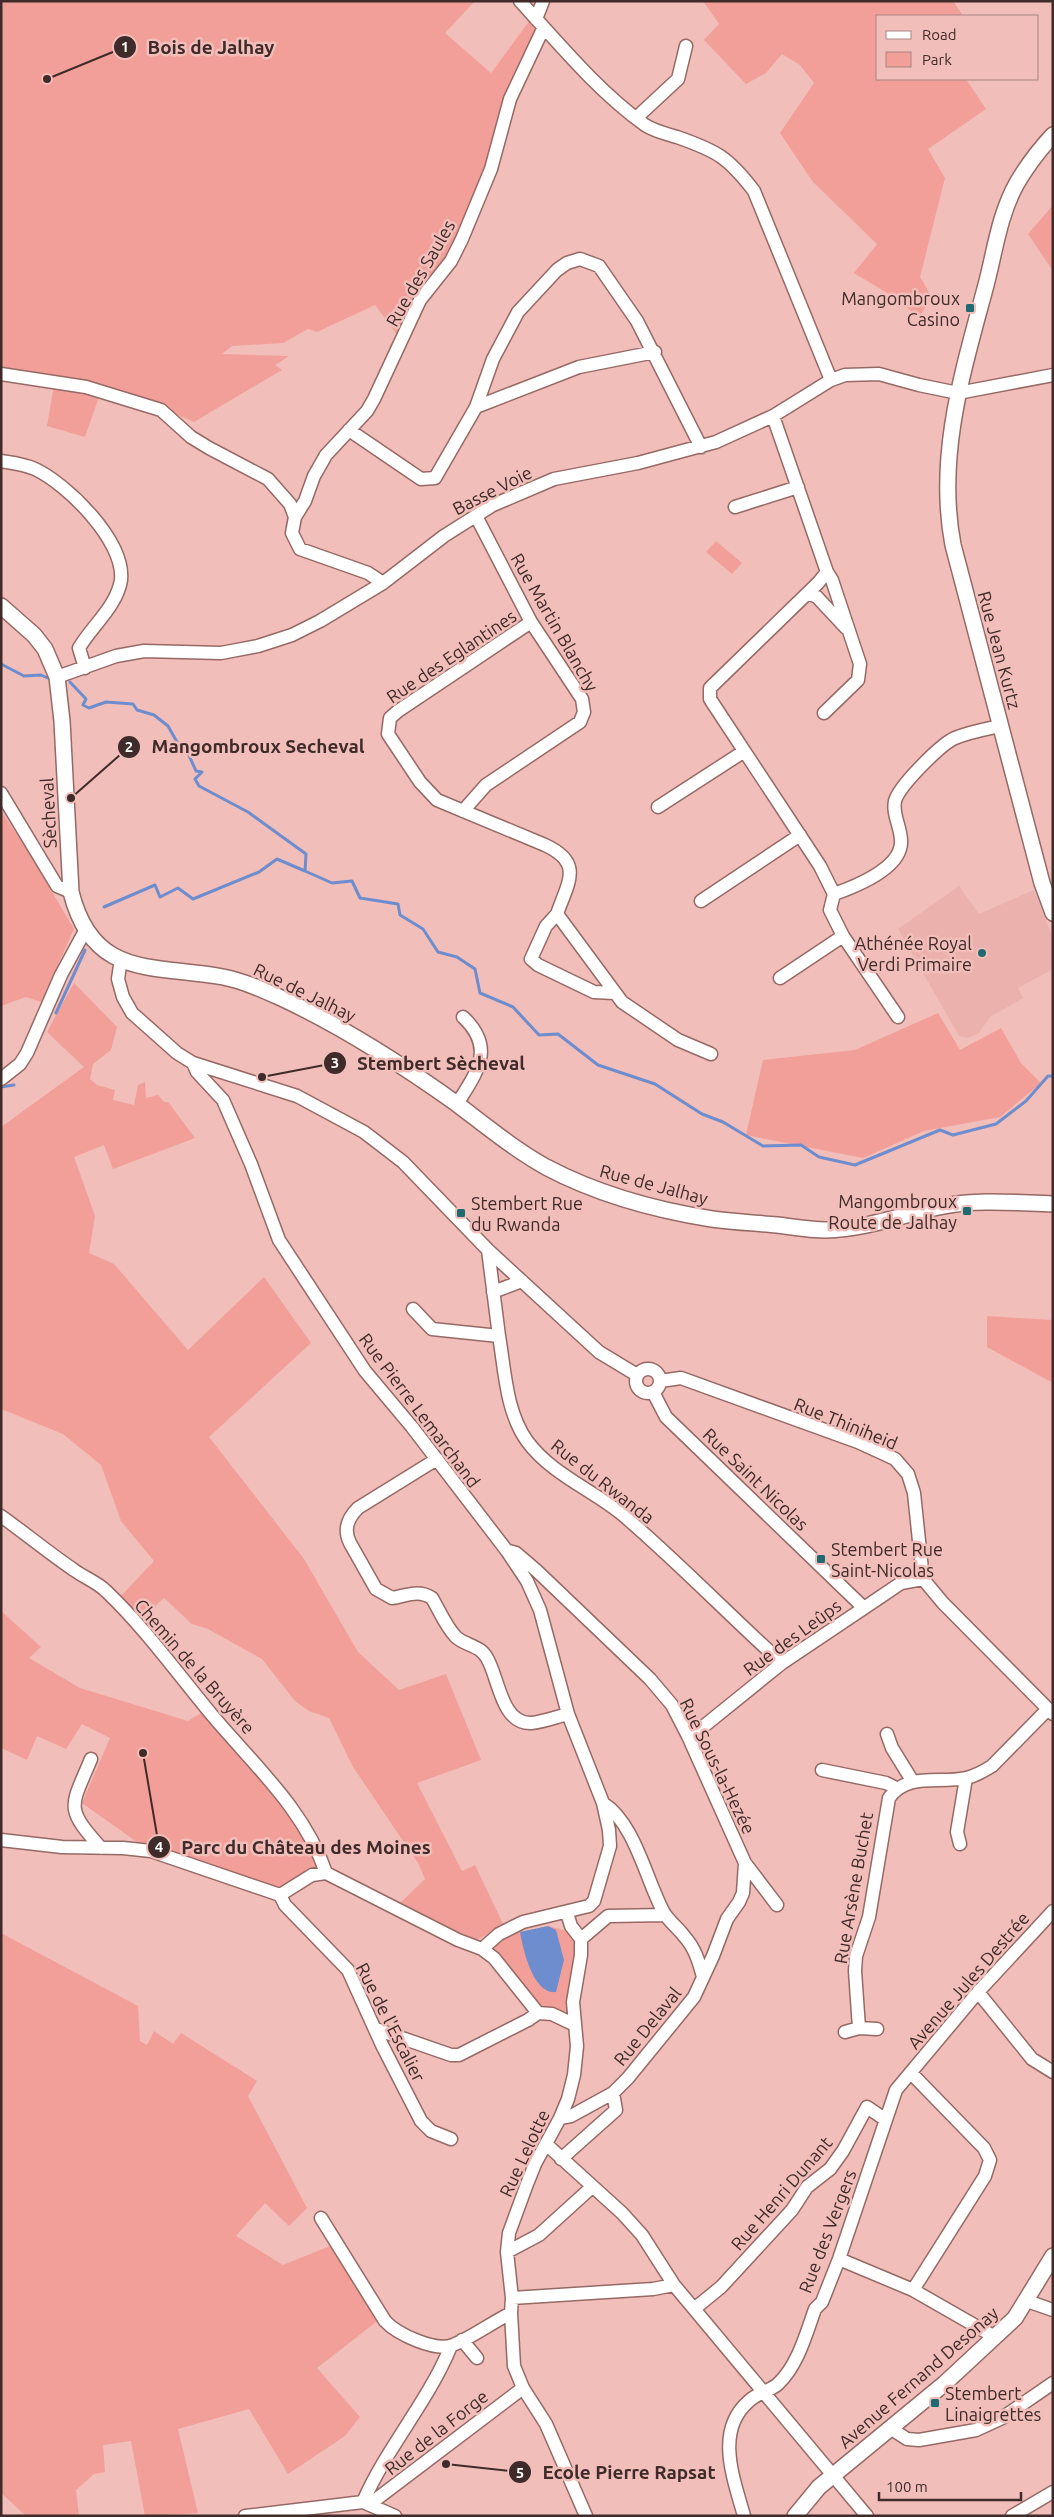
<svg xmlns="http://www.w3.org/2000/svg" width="1054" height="2517" font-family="Ubuntu,sans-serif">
<rect width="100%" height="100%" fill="#f1beba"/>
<!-- built -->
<path fill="#ebb1ac" d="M 959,886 L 979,914 L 1034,890 L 1053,938 L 1053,969 L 1018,988 L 1023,998 L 990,1017 L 978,1034 L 967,1038 L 959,1036 L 898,929 Z"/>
<!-- green -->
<path fill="#f29f99" d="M 1,1 L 475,1 L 445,33 L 491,73 L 530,20 L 540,29 L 456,240 L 398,336 L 375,305 L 317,332 L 308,329 L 283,343 L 232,346 L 222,354 L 289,356 L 275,365 L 282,370 L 194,422 L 130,394 L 1,369 Z
M 703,1 L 953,1 L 962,14 L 959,16 L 878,16 L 878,79 L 966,79 L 986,109 L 928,149 L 945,178 L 920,277 L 932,297 L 919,317 L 897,299 L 854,273 L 877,244 L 813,182 L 780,133 L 814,83 L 800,65 L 782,54 L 766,73 L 746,84 L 704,40 L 719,24 Z
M 1053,205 L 1053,271 L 1028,234 Z
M 54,385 L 100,394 L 85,437 L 47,426 Z
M 716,541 L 742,563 L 732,574 L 706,552 Z
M 1,811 L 26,848 L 74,929 L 41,1002 L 26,997 L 1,1006 Z
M 74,983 L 117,1027 L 111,1050 L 93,1064 L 90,1079 L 97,1085 L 115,1090 L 113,1100 L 134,1105 L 138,1085 L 145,1082 L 146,1098 L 158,1095 L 164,1102 L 168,1102 L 195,1138 L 113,1169 L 104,1145 L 74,1157 L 95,1216 L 89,1253 L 114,1264 L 188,1350 L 264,1277 L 311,1343 L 209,1437 L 304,1559 L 358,1652 L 399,1690 L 446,1674 L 481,1760 L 417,1783 L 462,1871 L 475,1865 L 504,1926 L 474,1941 L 456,1934 L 400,1903 L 425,1879 L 418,1863 L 353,1767 L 329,1718 L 309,1711 L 295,1701 L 262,1659 L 208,1629 L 192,1624 L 164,1598 L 141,1619 L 120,1597 L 154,1561 L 121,1521 L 101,1465 L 63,1434 L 1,1409 L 1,1127 L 84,1067 L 47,1032 Z
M 938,1013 L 960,1050 L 1001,1028 L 1021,1063 L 1041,1083 L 1000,1117 L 924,1131 L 863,1158 L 746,1135 L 763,1060 L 855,1050 Z
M 987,1316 L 1053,1320 L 1053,1383 L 987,1347 Z
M 1,1611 L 41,1647 L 29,1658 L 80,1688 L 188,1721 L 206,1710 L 302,1826 L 320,1865 L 279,1891 L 141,1845 L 82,1803 L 110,1738 L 82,1724 L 66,1749 L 37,1736 L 27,1760 L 1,1748 Z
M 548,1926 L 567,1931 L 575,1943 L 576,1957 L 567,2016 L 539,2007 L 493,1950 L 493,1944 L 508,1935 Z
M 1,1933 L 138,2006 L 140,2041 L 147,2045 L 154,2031 L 173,2044 L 181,2033 L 257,2081 L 248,2096 L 307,2208 L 289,2226 L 265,2203 L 236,2236 L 283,2265 L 335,2244 L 380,2319 L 317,2368 L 360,2417 L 345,2436 L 288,2474 L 249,2409 L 178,2429 L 198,2513 L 145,2516 L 131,2441 L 103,2445 L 105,2472 L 94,2474 L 76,2490 L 79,2516 L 26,2516 L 1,2493 Z"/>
<!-- water -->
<path fill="#6d8dce" d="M 548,1926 L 556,1930 L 564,1960 L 556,1992 C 533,1995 523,1949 520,1932 Z"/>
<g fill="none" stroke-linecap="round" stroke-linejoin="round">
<!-- stream -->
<path stroke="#6d8dce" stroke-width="3" d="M 1,664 L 24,676 L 41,675 L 50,679
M 70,682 L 86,699 L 83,705 L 89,708 L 106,702 L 133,704 L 137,710 L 154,715 L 168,726 L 177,742 L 186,749 L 196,771 L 202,772 L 195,779 L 199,786 L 248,812 L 306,854 L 305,871 L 332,883 L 352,881 L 360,898 L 398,904 L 400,915 L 423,929 L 438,952 L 457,957 L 475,969 L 480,993 L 513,1007 L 539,1035 L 558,1034 L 598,1065 L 655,1084 L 702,1114 L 723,1122 L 763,1146 L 801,1145 L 819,1157 L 855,1165 L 940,1130 L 953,1135 L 996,1124 L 1026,1101 L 1048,1076 L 1053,1076
M 104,907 L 155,885 L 160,897 L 178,888 L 193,899 L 259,872 L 277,859 L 305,871
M 56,1013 L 85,950
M 1,1087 L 14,1085"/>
<!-- minor casing -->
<g stroke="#966965" stroke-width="15">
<path id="minor" d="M 520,1 C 559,44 598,91 645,125 C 654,131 667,134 677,137 C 717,151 728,157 754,191 L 831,380
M 536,19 L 543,1
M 636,118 L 678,79 L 686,46
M 1,374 L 86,387 L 161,410 L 191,437 L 209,448 L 268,479 L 290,504 L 295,517
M 476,407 L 579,367 L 655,352
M 773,416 L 827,572 L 818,583 L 710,688 L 710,699 L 820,866 L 834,894 C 854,887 900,869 901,843 C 902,829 892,815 895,801 C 899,786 941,744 955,738 C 969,732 986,729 1000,726
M 349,430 L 421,479 L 435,478 L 476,407 L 493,359 L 518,312 L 557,270 L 567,263 L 580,259 L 599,266 L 637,321 L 701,447
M 1,461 C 13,463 24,464 35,469 C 67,484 125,541 121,580 C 117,606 92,626 79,648 L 85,668
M 735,507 L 798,487
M 383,583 L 368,573 L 300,549 L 292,533 L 295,517 L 305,501 L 314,476 L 326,455 L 367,411 L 374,399 L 420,300 L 451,261 L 462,239 L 491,169 L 510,99 L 543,29
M 808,593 L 817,597 L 846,628
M 531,622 L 398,711 L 390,718 L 388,734 L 420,782 L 437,800 L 545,845 C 584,863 568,882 557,914 L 622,1002 L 678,1040 L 711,1054
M 57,677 L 116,656 L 144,651 L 221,653 L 258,646 L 292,635 L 320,621 L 383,583 L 444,536 L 493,505 L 554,479 L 638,463 L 716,442 L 773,416 L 831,380 L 845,375 L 879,374 L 919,385 L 958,393 L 1053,375
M 824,713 L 858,680 L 860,664 L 832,580 L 827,572
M 1,793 L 57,886 L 71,892
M 658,807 L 743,752
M 463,811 L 486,785 L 580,722 L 584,712 L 582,699 L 531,622 L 476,516
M 834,894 L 830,910 L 843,936 L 898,1017
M 701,901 L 800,835
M 557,914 L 546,926 L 531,959 L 538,965 L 594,992 L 614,993
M 121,959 L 118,979 L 123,997 L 132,1013 L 177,1053 L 193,1063 L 197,1072 L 223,1100 L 251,1164 L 279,1240 L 365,1371 L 412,1427 L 507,1551 L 527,1581 L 540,1610 L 568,1714 L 603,1803 L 609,1830 L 610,1846 L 594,1901 L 589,1906 L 523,1922 L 499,1934 L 482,1949
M 780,978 L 843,936
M 193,1063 L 297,1096 L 364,1132 L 403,1162 L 488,1250 L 599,1352 L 637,1375
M 1,1079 L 20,1064 L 27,1053 L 61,975 L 86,929
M 457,1104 C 477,1072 496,1048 463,1017
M 488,1250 L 499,1336
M 493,1292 L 522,1281
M 413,1309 L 432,1329 L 499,1336 C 505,1371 506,1412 527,1441 C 551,1474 593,1490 623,1515 C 678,1562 729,1615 782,1663
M636 1381a12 12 0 1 1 24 0a12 12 0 1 1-24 0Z
M 660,1381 L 681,1378 L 858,1442 L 895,1459 L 908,1474 L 914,1493 L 923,1579 L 943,1603 L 1053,1714
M 653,1392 L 666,1417 L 864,1608
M 437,1459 L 358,1508 C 348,1518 343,1529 350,1543 L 376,1589 L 392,1598 C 406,1596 418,1589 432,1598 C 439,1610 446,1627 456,1637 C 466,1646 480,1645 487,1658 C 499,1678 501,1724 531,1723 C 543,1722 556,1717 568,1714
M 1,1516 C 26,1534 49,1553 74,1570 C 85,1578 97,1582 106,1591 C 145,1628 177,1673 212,1715 C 254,1765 305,1810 326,1873
M 509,1551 L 516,1553 L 537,1571 L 650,1679 L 672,1705 L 688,1736 L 745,1863 L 777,1905
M 887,1734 L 892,1748 L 913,1782
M 688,1736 L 704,1726 L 782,1663 L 864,1608 L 901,1583 L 923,1579
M 91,1759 C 71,1807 64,1807 101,1848
M 822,1770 L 886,1783 L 896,1788
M 603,1803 C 635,1823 646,1880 664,1913 C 669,1921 678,1928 684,1936 C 695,1948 699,1962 703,1977
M 1,1840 L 62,1847 L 123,1848 L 151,1851 L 280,1895 L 312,1875 L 326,1873 L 458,1940 L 482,1949 L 494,1958 L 538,2013 L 552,2014 L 573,2024
M 960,1844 L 957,1832 L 966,1778
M 280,1895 L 285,1905 L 348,1970 L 382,2045 L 421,2121 L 431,2131 L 451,2139
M 567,1913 L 571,1926 L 581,1939 L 581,1955 L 573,2002 L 577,2046 L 574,2075 L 568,2099 L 560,2118 L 535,2164 L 527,2184 L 509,2233 L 507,2252 L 512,2298 L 511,2313 L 514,2366 L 523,2388 L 546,2424 L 586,2516
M 581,1939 L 608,1916 L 665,1915
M 978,1992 L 1032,2059 L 1053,2072
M 859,2028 L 855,1971 L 856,1956 L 869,1917 L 889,1798 C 907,1772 939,1784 966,1778 C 975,1776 984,1771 992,1766 L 1048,1709
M 376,2029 L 451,2055 L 459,2055 L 528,2020 L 538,2013
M 845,2032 L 859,2028 L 877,2029
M 911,2073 L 984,2148 L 990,2160 L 985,2176 L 913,2290
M 560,2118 L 571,2116 L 613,2093 L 628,2078 L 694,1997 L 713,1956 L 727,1919 L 739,1902 L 743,1893 L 745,1863
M 546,2144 L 622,2213 L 642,2235 L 674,2285 L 867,2516
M 561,2159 L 616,2110 L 613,2093
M 321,2218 L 385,2321 C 397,2334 435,2352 453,2345 C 473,2337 491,2323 511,2313
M 507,2252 L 539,2235 L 592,2187
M 839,2259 L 913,2290 L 995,2337
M 512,2298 L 653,2289 L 674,2285
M 1027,2301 L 1053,2310
M 694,2309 L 721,2287 L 792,2210 L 807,2187 L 830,2169 L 843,2151 L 867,2107 L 886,2120
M 462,2340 L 477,2358
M 890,2428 L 907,2439 L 919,2440 L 976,2430 L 1002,2418 L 1053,2383
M 363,2502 C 387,2447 428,2402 451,2346
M 370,2504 L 523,2388
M 245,2516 L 363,2502 L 395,2516
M 744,2516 C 734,2479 714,2431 749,2401 C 757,2393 770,2391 778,2384 C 798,2365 806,2334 815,2309 L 822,2302 L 839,2259 L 896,2090 L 978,1992 L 1053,1911
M 1012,2516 L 1053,2492"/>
</g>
<!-- major casing -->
<g stroke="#966965" stroke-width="18">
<path id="major" d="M 1053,135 C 1039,150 1027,166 1017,183 C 999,215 995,251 986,285 C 963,371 936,456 953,545 L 1042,883 L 1053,913
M 1,606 L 34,635 L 45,649 L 57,677 L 62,721 L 71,892 C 93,980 154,964 223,977 C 243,981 261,989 279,997 C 342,1026 401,1064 457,1104 C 486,1126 514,1149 546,1167 C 597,1194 655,1210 712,1219 C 734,1222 756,1223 777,1225 C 793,1227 810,1230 826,1230 C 867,1229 904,1214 944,1206 C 979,1199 1017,1203 1053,1204
M 795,2516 L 819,2487 L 944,2384 L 1015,2318 L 1053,2256"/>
</g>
<!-- minor -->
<use href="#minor" stroke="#fff" stroke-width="12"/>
<!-- major -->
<use href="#major" stroke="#fff" stroke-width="15"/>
</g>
<!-- markers -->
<g fill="#1f6a71" stroke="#f1beba" stroke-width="2">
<rect x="965" y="303" width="10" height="10" rx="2.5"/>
<circle cx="982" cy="953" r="5"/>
<rect x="962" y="1206" width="10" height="10" rx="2.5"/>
<rect x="456" y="1208" width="10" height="10" rx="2.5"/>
<rect x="816" y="1554" width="10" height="10" rx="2.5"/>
<rect x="930" y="2398" width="10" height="10" rx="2.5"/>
</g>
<g text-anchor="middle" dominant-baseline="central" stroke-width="5" stroke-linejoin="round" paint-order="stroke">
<!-- street labels -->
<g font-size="18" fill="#3f2b29" stroke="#f1beba">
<text transform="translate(420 273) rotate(-60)">Rue des Saules</text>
<text transform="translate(492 490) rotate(-27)">Basse Voie</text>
<text transform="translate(555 622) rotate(60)">Rue Martin Blanchy</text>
<text transform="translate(1000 650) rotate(75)">Rue Jean Kurtz</text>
<text transform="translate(451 656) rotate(-34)">Rue des Eglantines</text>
<text transform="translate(48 813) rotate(-93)">Sècheval</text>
<text transform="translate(305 992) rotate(26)">Rue de Jalhay</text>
<text transform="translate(654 1184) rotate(15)">Rue de Jalhay</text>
<text transform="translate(420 1410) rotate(53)">Rue Pierre Lemarchand</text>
<text transform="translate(846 1423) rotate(22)">Rue Thiniheid</text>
<text transform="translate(756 1479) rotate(44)">Rue Saint Nicolas</text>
<text transform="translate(603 1481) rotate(38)">Rue du Rwanda</text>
<text transform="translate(792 1637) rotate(-36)">Rue des Leûps</text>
<text transform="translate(195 1666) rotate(49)">Chemin de la Bruyère</text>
<text transform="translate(718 1766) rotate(64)">Rue Sous-la-Hezée</text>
<text transform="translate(853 1888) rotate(-80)">Rue Arsène Buchet</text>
<text transform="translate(968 1980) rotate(-49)">Avenue Jules Destrée</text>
<text transform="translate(391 2022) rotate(63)">Rue de l'Escalier</text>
<text transform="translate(647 2026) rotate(-51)">Rue Delaval</text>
<text transform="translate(524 2153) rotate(-65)">Rue Lelotte</text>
<text transform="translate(781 2193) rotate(-49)">Rue Henri Dunant</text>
<text transform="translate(827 2231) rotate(-69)">Rue des Vergers</text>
<text transform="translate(918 2377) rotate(-41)">Avenue Fernand Desonay</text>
<text transform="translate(436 2432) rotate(-38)">Rue de la Forge</text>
</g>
<!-- poi labels -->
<g font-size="18" fill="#3f2b29" stroke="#f1beba" text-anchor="end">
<text x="960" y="298">Mangombroux<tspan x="960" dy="21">Casino</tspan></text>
<text x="972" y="943">Athénée Royal<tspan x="972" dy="21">Verdi Primaire</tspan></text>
<text x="957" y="1201">Mangombroux<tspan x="957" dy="21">Route de Jalhay</tspan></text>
<text x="471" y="1203" text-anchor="start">Stembert Rue<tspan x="471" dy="21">du Rwanda</tspan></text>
<text x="831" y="1549" text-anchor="start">Stembert Rue<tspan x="831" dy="21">Saint-Nicolas</tspan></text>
<text x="945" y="2393" text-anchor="start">Stembert<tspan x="945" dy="21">Linaigrettes</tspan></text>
</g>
</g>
<!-- callouts -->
<path fill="none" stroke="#3f2b29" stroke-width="2" d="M47 79L125 47M71 798L129 747M262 1077L335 1063M143 1753L159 1847M446 2464L520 2472"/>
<g fill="#3f2b29" stroke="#f1beba" stroke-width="2">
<circle cx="47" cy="79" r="5"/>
<circle cx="71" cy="798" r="5"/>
<circle cx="262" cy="1077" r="5"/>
<circle cx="143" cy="1753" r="5"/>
<circle cx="446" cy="2464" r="5"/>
<circle cx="125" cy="47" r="12"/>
<circle cx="129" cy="747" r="12"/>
<circle cx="335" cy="1063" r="12"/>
<circle cx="159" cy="1847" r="12"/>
<circle cx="520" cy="2472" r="12"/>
</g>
<g font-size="15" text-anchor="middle" font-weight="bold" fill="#fff">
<text x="125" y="52">1</text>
<text x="129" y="752">2</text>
<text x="335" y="1068">3</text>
<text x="159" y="1852">4</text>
<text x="520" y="2478">5</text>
</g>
<g font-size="19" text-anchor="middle" font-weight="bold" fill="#3f2b29" stroke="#f1beba" stroke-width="5" stroke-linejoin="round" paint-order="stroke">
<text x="211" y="54">Bois de Jalhay</text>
<text x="258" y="753">Mangombroux Secheval</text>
<text x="441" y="1070">Stembert Sècheval</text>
<text x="306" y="1854">Parc du Château des Moines</text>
<text x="629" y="2479">Ecole Pierre Rapsat</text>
</g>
<!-- border -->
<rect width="1054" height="2517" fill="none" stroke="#3f2b29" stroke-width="5"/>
<!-- legend -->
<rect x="876" y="15" width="162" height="65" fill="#f1beba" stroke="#aa8380"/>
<rect x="886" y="31" width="25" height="8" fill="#ffffff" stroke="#aa8380"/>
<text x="922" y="40" font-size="15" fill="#3f2b29">Road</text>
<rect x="886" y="52" width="25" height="15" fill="#f29f99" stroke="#aa8380"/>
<text x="922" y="65" font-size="15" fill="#3f2b29">Park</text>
<!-- scale -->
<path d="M879 2492v8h142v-8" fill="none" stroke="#3f2b29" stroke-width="2.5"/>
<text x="886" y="2492" font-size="15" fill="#3f2b29" stroke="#f1beba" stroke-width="4" paint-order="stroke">100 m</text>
</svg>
